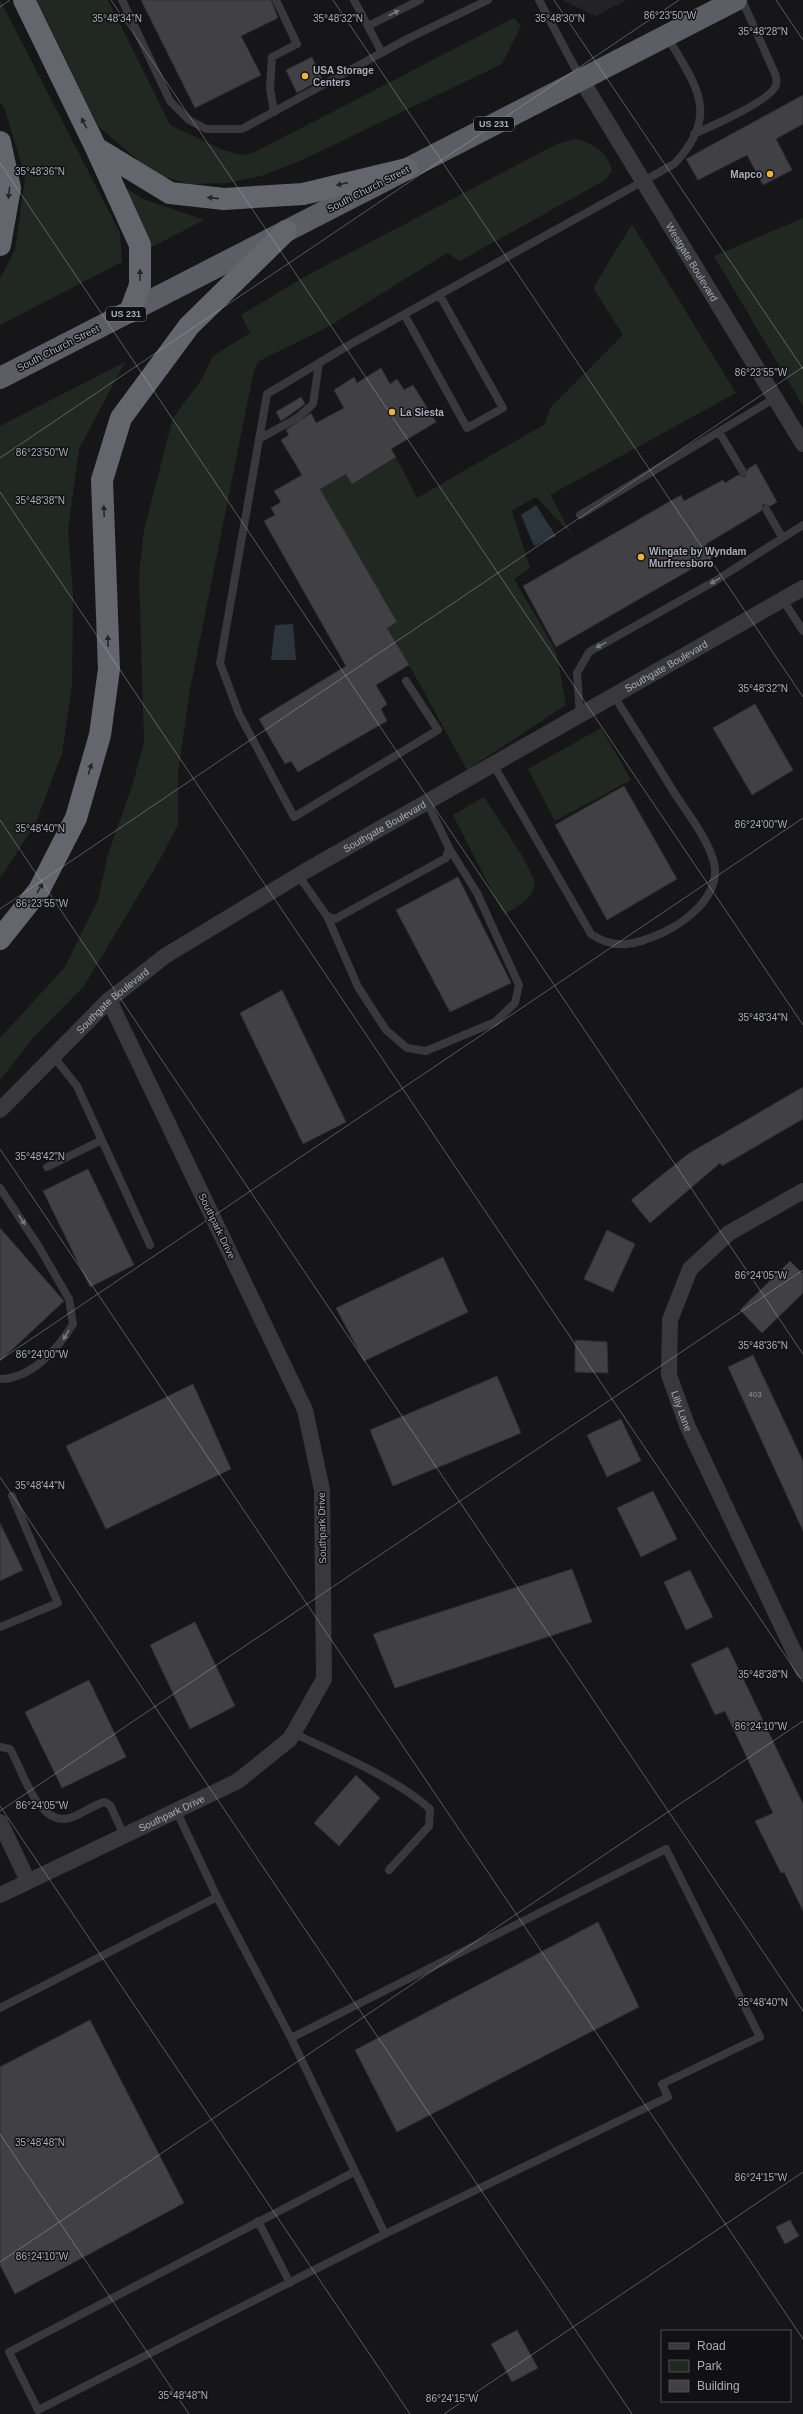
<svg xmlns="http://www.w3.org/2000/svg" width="803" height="2414" font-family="Helvetica,sans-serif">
<rect width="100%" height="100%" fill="#161618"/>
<!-- built -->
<path fill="#232225" d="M 562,0 L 627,0 L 595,16 Z"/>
<!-- green -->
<path fill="#212822" d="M 0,0 L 120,233 L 122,262 L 0,325 L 0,279 L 15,250 L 25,177 L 5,109 L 0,102 Z
M 37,0 L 108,0 L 170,125 L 223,150 L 242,155 L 253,153 L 514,18 L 521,26 L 502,64 L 302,160 L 261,176 L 227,183 L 189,184 L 153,173 L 98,126 Z
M 574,139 C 593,142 608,152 612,171 L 605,180 L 460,261 L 447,253 L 326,328 L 259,361 L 254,370 L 190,689 L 178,772 L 178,825 L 158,863 L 84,986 L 33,1038 L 0,1080 L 0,1038 L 65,967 L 98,900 L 108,854 L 132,786 L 144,743 L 139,574 L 144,530 L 173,418 L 202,379 L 213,356 L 250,333 L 241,315 L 306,276 L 557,144 Z
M 115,181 L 143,199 L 204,220 L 150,248 Z
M 803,218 L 803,406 L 714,256 Z
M 632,224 L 736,393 L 550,495 L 573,536 L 536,497 L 512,511 L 530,568 L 514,579 L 556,651 L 566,705 L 467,770 L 409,665 L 383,630 L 397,622 L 320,489 L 346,474 L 352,484 L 396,457 L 417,498 L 545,424 L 550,408 L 623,335 L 593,288 Z
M 125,362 L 79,449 L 68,530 L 73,594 L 72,686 L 62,753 L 35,825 L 0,878 L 0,426 Z
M 601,728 L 631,780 L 555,821 L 528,769 Z
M 484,797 L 523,857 L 535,882 L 532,893 L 524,902 L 504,915 L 453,815 Z"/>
<!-- water -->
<path fill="#2d353c" d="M 536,505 L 556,536 L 534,546 L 521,515 Z
M 293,624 L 296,660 L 271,660 L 275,625 Z"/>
<!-- building -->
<path fill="#414145" stroke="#313134" d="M 141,0 L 271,0 L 278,18 L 241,36 L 261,75 L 195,108 Z
M 312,57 L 322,79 L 297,93 L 286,70 Z
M 803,95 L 803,124 L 776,139 L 792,170 L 763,185 L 747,155 L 698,180 L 686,159 Z
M 381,368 L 390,384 L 397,379 L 404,390 L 413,385 L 436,422 L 391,449 L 396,457 L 352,484 L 346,474 L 320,489 L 397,622 L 387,628 L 409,665 L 376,685 L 387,704 L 381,709 L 387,721 L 298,772 L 291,761 L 285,764 L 259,719 L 346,666 L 264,521 L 275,515 L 271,508 L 281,502 L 274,491 L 302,475 L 281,440 L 289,435 L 286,430 L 311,413 L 316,423 L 344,408 L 334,390 L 354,377 L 357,383 Z
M 301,397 L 305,404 L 281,421 L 276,412 Z
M 756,464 L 777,502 L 770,506 L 763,504 L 761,511 L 706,544 L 714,556 L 556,647 L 523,586 L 681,495 L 684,501 L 723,480 L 725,483 L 738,475 L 745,477 L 748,469 Z
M 755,704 L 793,770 L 752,795 L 713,728 Z
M 624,786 L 677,879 L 607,920 L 555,825 Z
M 458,877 L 511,983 L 450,1012 L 396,910 Z
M 282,990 L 346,1122 L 303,1144 L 240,1013 Z
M 803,1087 L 803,1119 L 722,1166 L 720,1163 L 650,1223 L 631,1200 L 688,1154 Z
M 88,1169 L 134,1265 L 90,1287 L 43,1191 Z
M 0,1228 L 64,1301 L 0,1361 Z
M 607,1230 L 635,1244 L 613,1292 L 584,1279 Z
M 443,1257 L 468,1312 L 364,1361 L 336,1308 Z
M 790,1261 L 803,1274 L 803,1293 L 762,1333 L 740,1310 Z
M 575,1340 L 607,1342 L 608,1373 L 575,1372 Z
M 753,1355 L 803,1461 L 803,1531 L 728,1367 Z
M 497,1376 L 521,1433 L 393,1486 L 370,1430 Z
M 193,1384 L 231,1469 L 106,1529 L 66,1446 Z
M 621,1419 L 641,1461 L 607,1477 L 587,1435 Z
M 653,1491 L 677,1539 L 641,1557 L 617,1508 Z
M 0,1523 L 23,1570 L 0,1581 Z
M 572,1569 L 592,1622 L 395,1688 L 373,1634 Z
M 690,1570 L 713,1617 L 686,1630 L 664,1582 Z
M 195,1622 L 235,1706 L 190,1729 L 150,1645 Z
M 728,1647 L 803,1804 L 803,1911 L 784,1872 L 781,1873 L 755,1821 L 773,1813 L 725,1711 L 715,1715 L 691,1664 Z
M 89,1680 L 126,1757 L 62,1788 L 25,1712 Z
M 356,1775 L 380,1798 L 339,1846 L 314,1823 Z
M 598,1922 L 639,2007 L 397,2132 L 355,2050 Z
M 90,2020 L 184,2203 L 15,2294 L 0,2265 L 0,2067 Z
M 790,2220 L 799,2236 L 785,2244 L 776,2227 Z
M 517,2330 L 538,2368 L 512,2382 L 491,2344 Z"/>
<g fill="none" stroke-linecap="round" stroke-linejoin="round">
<!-- service -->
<path stroke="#38383d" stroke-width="8" d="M 122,0 L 170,101 L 189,120 L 206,129 L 242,129 L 407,39 L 488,0
M 354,0 L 382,53
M 539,0 L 581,79
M 368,26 L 420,0
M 274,112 L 270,89 L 272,57 L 297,44 L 276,0
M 694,134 C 710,127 772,100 776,85 C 777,83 776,79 776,76 L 742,0
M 404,314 L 467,428 L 503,408 L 439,294
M 719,432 L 743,472
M 259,439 L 297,418 L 313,404 L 319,363
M 766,509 L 782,537
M 580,515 L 775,398
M 783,600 L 803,631
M 406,681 L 438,730 L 294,817 L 239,714 L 220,663 L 267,394 L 349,345 L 674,164 C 722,114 695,85 667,36
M 580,715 L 577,673 L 589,652 L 715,581 L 803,525
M 493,764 L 591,934 C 615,951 638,944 662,933 C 686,922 717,898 715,868 C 712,844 688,814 675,794 C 655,761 634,728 614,696
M 298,875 L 327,916 L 335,919 L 446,858 L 449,848 L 427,802
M 327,916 L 358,987 L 386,1030 L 407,1048 L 426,1051 L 495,1022 L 515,1003 L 519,985 L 477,893 L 449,848
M 53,1056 L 77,1086 L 150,1245
M 47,1167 L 102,1140
M 0,1188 L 39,1247 L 69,1299 L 73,1324 C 58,1349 31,1379 0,1379
M 0,1627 L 58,1603 L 12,1496
M 293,1733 C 335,1753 396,1778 430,1809 L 429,1826 L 389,1870
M 0,1747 L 10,1749 C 22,1769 36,1821 65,1819 C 78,1818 91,1805 105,1802 L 110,1805 L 124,1835
M 176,1810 L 217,1897 L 291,2038 L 385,2234 L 668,2097 L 662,2084 L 760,2037 L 666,1849 L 291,2038
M 0,2008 L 217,1897
M 354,2172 L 9,2352 L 38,2410 L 385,2234
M 258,2221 L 290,2283"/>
<!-- minor -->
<g stroke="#38383d" stroke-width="16">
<path id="s1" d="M 581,79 L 803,444"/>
<path id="s2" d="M 0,1110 L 109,1000 L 165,956 L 302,873 L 803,588"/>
<path id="s3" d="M 803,1191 L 729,1233 L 690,1269 L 670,1320 L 669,1375 L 687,1425 L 803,1671"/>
<path d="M 0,1822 L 28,1881"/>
<path id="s4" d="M 0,1895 L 238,1781 L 290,1739 L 324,1679 L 322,1490 L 305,1410 L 109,1000"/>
</g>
<!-- trunk -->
<path stroke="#5c5e65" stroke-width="22" d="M 0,378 L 736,0"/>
<!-- motorway -->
<path stroke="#64666e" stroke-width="22" d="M 24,0 L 96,148 L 170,193 L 224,199 L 303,194 L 407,169
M 0,142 L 10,188 L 0,245
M 96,148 L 140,245 L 140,285 L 130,312
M 0,939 L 39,890 L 76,818 L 100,735 L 109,669 L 102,480 L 121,418 L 189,326 L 286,231"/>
</g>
<!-- one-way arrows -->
<defs><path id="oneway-solid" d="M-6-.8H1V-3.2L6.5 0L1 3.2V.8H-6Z"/></defs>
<g fill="#767881">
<use href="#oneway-solid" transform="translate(394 13) rotate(-27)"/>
<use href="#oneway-solid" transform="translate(715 581) rotate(149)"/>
<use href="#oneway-solid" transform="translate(601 645) rotate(151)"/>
<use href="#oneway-solid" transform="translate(22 1220) rotate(56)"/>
<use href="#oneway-solid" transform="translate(66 1335) rotate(122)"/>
</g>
<g fill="#26262a">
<use href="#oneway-solid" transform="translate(84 123) rotate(-116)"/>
<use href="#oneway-solid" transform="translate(342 184) rotate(167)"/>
<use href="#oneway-solid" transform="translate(9 193) rotate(96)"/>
<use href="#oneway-solid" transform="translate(213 198) rotate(-174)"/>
<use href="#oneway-solid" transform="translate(140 275) rotate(-90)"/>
<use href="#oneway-solid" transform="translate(104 511) rotate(-92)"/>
<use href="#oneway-solid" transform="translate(108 641) rotate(-92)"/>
<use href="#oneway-solid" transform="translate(90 769) rotate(-73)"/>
<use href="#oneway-solid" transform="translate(40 888) rotate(-59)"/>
</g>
<!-- ticks -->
<path fill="none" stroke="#a9adb8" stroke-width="1" stroke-opacity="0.45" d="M 111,0 L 803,1025M 333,0 L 803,697M 554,0 L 803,369M 776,0 L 803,40M 0,7 L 10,0M 0,163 L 803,1354M 0,458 L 679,0M 0,492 L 803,1682M 0,820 L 803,2011M 0,909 L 803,367M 0,1149 L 803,2339M 0,1360 L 803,818M 0,1477 L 632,2414M 0,1806 L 410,2414M 0,1811 L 803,1270M 0,2134 L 189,2414M 0,2262 L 803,1721M 444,2414 L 803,2172"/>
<!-- markers -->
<g fill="#eeb339" stroke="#111113" stroke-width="1.5">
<circle cx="305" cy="76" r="4"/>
<circle cx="770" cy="174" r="4"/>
<circle cx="392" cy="412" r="4"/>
<circle cx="641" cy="557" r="4"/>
</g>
<g text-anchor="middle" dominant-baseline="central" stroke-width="3" stroke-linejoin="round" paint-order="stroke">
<!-- number labels -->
<g font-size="8" fill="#8f929b">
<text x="755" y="1394">403</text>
</g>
<!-- shield labels -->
<g fill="#111113" stroke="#7b7e86" stroke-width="1">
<rect x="474" y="117" width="40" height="14" rx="3"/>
<rect x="106" y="307" width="40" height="14" rx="3"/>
</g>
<g font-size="9" font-weight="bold" fill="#a9adb8">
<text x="494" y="124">US 231</text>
<text x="126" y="314">US 231</text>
</g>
<!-- poi labels -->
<g font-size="10" font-weight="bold" fill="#a9adb8" stroke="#111113" text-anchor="start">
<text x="313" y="70">USA Storage<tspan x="313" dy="12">Centers</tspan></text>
<text x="762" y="174" text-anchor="end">Mapco</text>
<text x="400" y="412">La Siesta</text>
<text x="649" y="551">Wingate by Wyndam<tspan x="649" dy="12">Murfreesboro</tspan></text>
</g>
<!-- street labels -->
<g font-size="10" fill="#a9adb8" stroke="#111113">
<text transform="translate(368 189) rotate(-27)">South Church Street</text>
<text stroke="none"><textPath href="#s1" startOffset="214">Westgate Boulevard</textPath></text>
<text transform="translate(58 348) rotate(-27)">South Church Street</text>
<text stroke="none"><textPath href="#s2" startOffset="805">Southgate Boulevard</textPath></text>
<text stroke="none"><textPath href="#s2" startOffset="481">Southgate Boulevard</textPath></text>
<text stroke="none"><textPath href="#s2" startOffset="157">Southgate Boulevard</textPath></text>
<text transform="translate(217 1226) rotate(64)">Southpark Drive</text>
<text stroke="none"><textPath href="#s3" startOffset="286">Lilly Lane</textPath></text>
<text transform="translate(322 1528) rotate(-91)">Southpark Drive</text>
<text stroke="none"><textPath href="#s4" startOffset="190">Southpark Drive</textPath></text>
</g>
</g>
<g font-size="10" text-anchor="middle" fill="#a9adb8" stroke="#111113" stroke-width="3" stroke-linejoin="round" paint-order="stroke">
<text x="670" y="19">86°23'50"W</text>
<text x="117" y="22">35°48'34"N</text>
<text x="338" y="22">35°48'32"N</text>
<text x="560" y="22">35°48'30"N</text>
<text x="763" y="35">35°48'28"N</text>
<text x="40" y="175">35°48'36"N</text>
<text x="761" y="376">86°23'55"W</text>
<text x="42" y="456">86°23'50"W</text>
<text x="40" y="504">35°48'38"N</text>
<text x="763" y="692">35°48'32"N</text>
<text x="761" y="828">86°24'00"W</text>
<text x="40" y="832">35°48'40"N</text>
<text x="42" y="907">86°23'55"W</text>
<text x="763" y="1021">35°48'34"N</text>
<text x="40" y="1160">35°48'42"N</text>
<text x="761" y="1279">86°24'05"W</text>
<text x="763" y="1349">35°48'36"N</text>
<text x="42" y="1358">86°24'00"W</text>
<text x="40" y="1489">35°48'44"N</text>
<text x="763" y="1678">35°48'38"N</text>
<text x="761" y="1730">86°24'10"W</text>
<text x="42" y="1809">86°24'05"W</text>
<text x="763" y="2006">35°48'40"N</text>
<text x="40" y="2146">35°48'48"N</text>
<text x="761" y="2181">86°24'15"W</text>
<text x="42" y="2260">86°24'10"W</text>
<text x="183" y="2399">35°48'48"N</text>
<text x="452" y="2402">86°24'15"W</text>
</g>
<!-- legend -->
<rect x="661" y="2330" width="130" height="72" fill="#111113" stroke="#4e4f55"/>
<rect x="669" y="2343" width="20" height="6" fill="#38383d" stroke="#4e4f55"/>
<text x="697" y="2350" font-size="12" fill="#a9adb8">Road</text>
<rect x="669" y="2360" width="20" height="12" fill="#212822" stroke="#4e4f55"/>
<text x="697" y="2370" font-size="12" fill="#a9adb8">Park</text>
<rect x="669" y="2380" width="20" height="12" fill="#414145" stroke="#4e4f55"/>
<text x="697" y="2390" font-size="12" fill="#a9adb8">Building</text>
</svg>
